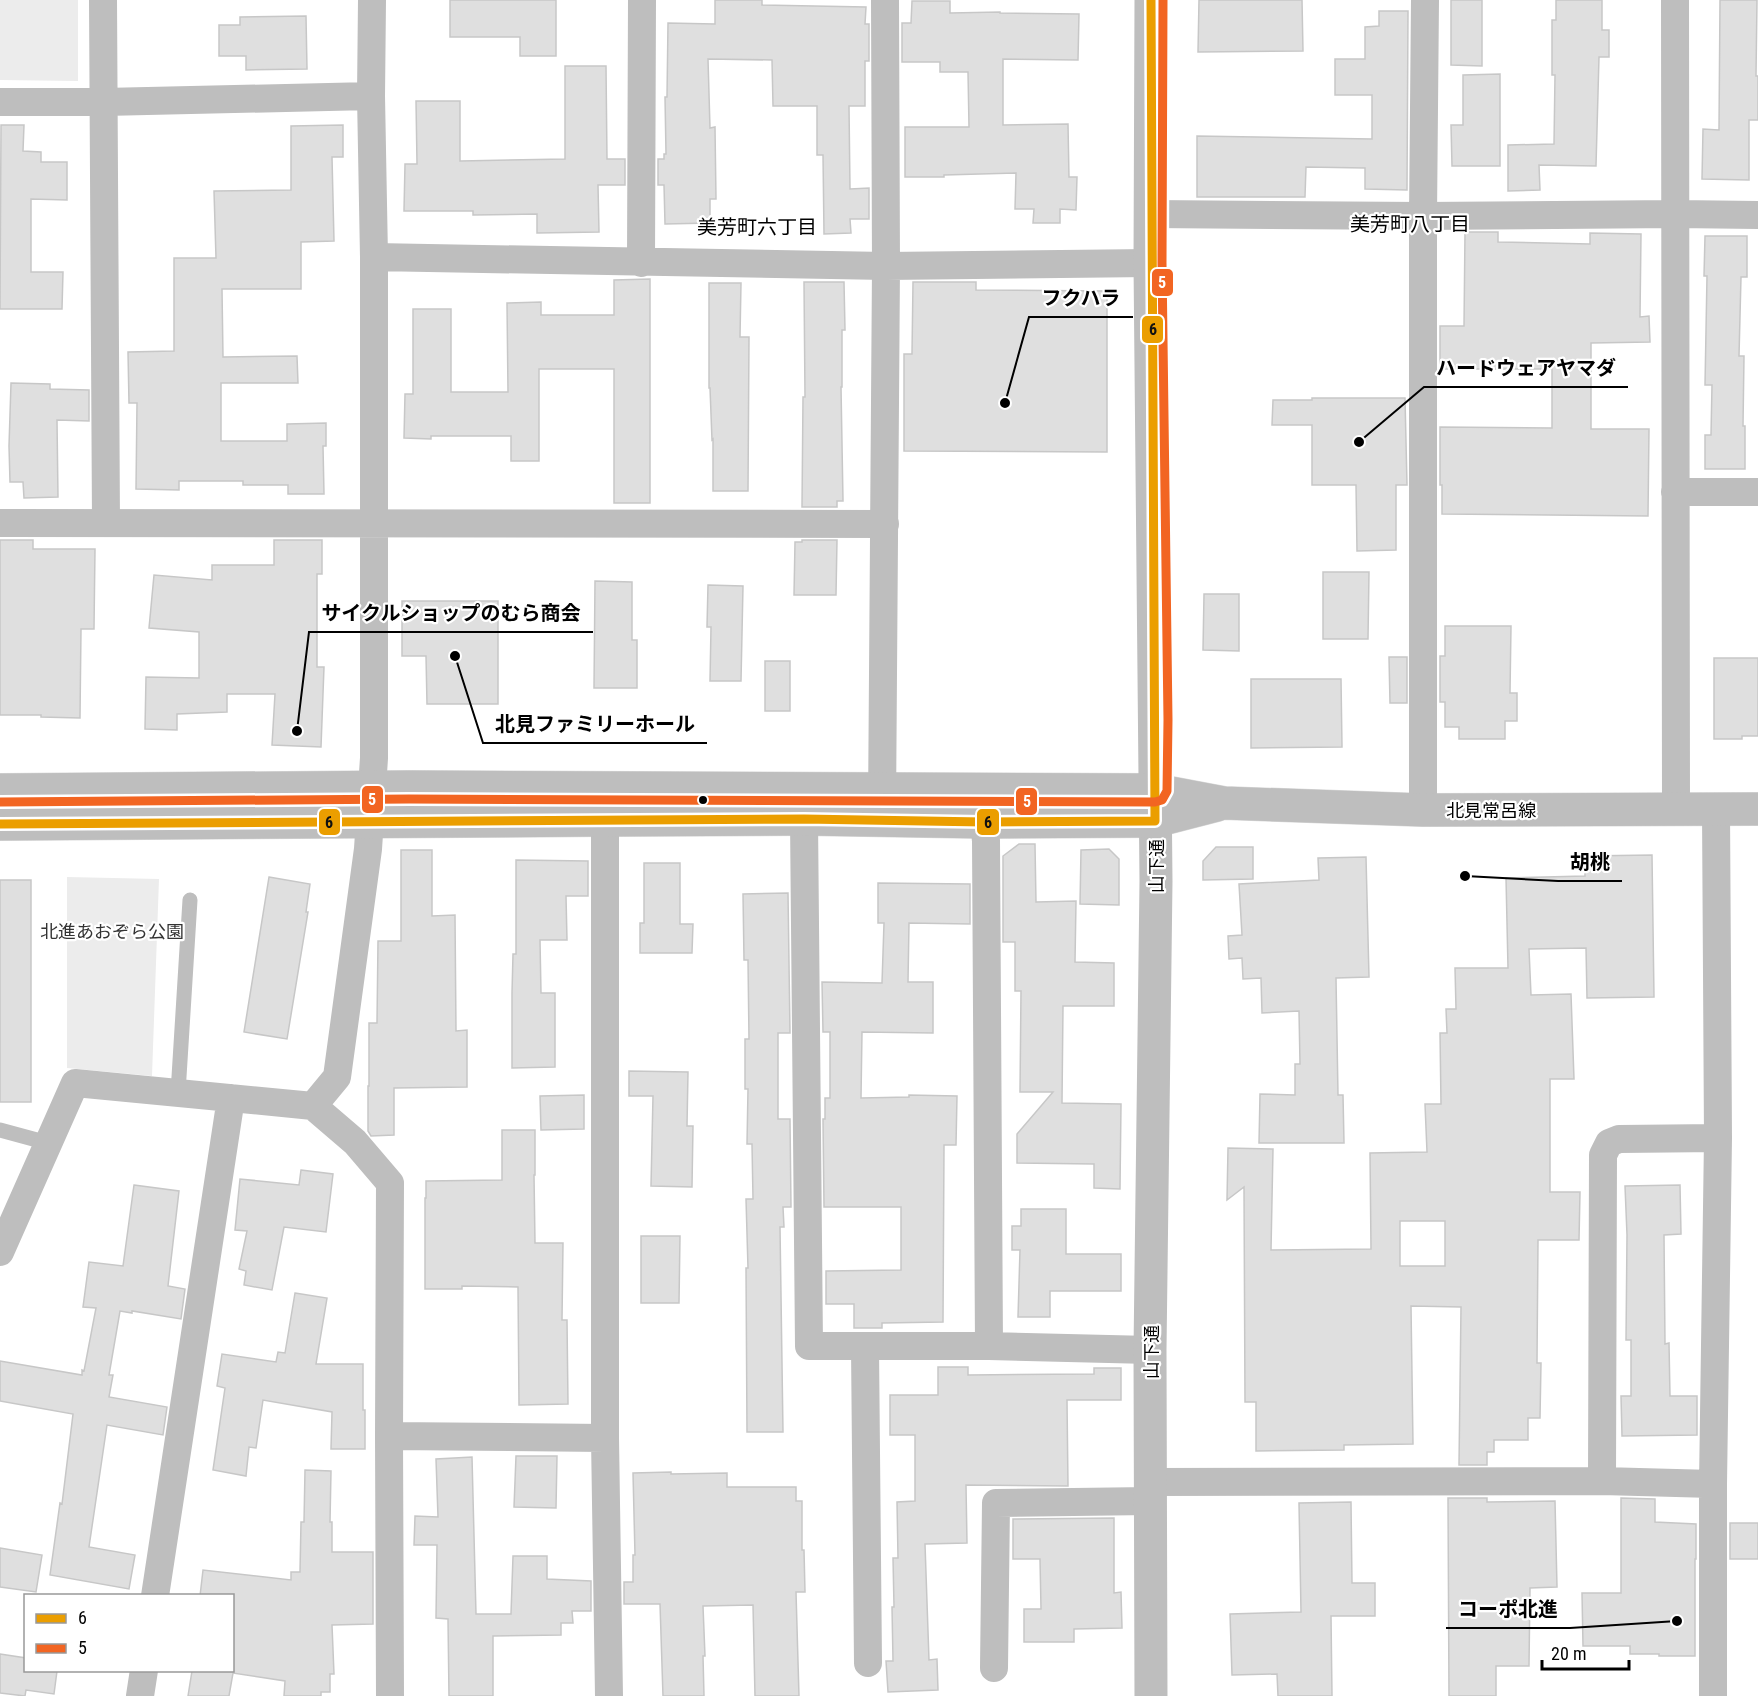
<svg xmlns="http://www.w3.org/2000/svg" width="1758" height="1696" font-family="'Roboto Condensed','Noto Sans JP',sans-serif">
<rect width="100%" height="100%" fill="#fff"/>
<!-- green -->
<path fill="#ececec" d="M 0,0 L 78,0 L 78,81 L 0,80 Z
M 67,877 L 159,879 L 152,1076 L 67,1068 Z"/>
<!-- building -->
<path fill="#dfdfdf" stroke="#c7c7c7" stroke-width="1.5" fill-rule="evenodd" d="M 450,0 L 556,0 L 556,56 L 520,56 L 520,37 L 450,37 Z
M 715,0 L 762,0 L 762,5 L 866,7 L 865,24 L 869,24 L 869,61 L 865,61 L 865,106 L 849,106 L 850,189 L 869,188 L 869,219 L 850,219 L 851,233 L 824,234 L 823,155 L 817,155 L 817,106 L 773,106 L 772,60 L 708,59 L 710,128 L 715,127 L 716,199 L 710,199 L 710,223 L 665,224 L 664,185 L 658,185 L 658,159 L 664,159 L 664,154 L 666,154 L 665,97 L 667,97 L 668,23 L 715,24 Z
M 1199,0 L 1302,0 L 1303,51 L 1198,52 Z
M 1451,0 L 1482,0 L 1482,66 L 1451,65 Z
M 1556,0 L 1602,0 L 1602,30 L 1609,30 L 1609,57 L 1599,57 L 1596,166 L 1539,165 L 1540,190 L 1508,191 L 1508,145 L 1554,144 L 1555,75 L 1552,75 L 1552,20 L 1556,20 Z
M 1720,0 L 1757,0 L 1756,76 L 1758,76 L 1758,120 L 1749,120 L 1749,180 L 1702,179 L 1703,129 L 1719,130 Z
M 912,1 L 950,1 L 950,13 L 1000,12 L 1000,13 L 1079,14 L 1078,60 L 1003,59 L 1003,125 L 1068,124 L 1069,177 L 1077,177 L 1076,210 L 1060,209 L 1060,223 L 1033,223 L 1034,209 L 1015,209 L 1016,173 L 944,175 L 944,177 L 905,177 L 905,127 L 969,127 L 968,72 L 940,72 L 940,62 L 902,62 L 902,23 L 911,23 Z
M 1379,11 L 1408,11 L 1407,190 L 1365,189 L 1365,168 L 1306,167 L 1305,197 L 1197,197 L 1197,136 L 1372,139 L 1372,95 L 1335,95 L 1335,59 L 1365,59 L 1365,27 L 1379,26 Z
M 306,16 L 307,69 L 246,70 L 246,56 L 219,56 L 219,25 L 240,25 L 240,17 Z
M 565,66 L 606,66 L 607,159 L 625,159 L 625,185 L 598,185 L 599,232 L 537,233 L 537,214 L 473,215 L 473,211 L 404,211 L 405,164 L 417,164 L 416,101 L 460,101 L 460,161 L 565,159 Z
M 1500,74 L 1500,166 L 1452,166 L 1451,125 L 1463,125 L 1463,75 Z
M 1,125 L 24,125 L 23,151 L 41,152 L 41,162 L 67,162 L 67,200 L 31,199 L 31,272 L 63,272 L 62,309 L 0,309 Z
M 343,125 L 343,157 L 332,157 L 334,241 L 301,242 L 301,289 L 222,289 L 223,357 L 297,356 L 298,383 L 221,383 L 221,441 L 287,441 L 287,424 L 326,423 L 326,446 L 323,446 L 324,494 L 288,494 L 288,485 L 243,485 L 243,481 L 179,481 L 179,490 L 136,489 L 137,403 L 129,403 L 128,352 L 174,351 L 174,258 L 216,258 L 214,191 L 291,190 L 291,126 Z
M 1465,232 L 1498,232 L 1498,242 L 1590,244 L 1590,233 L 1641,234 L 1640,317 L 1649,316 L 1650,342 L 1591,343 L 1591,429 L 1649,429 L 1648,516 L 1442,514 L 1442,485 L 1440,485 L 1440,427 L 1552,428 L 1552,369 L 1440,369 L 1440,326 L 1464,326 Z
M 1705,236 L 1747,236 L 1747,277 L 1741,277 L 1739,356 L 1744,356 L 1743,426 L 1745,426 L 1745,469 L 1705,469 L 1705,435 L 1711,435 L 1712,385 L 1705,385 L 1707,276 L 1704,276 Z
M 650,279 L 650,503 L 614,503 L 614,369 L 539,369 L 539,461 L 511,461 L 511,436 L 431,436 L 431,439 L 404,438 L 405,394 L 413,394 L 413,309 L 451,309 L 451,392 L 508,392 L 507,303 L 541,302 L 541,315 L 614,315 L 614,280 Z
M 804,282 L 844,282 L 845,330 L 842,330 L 842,387 L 841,387 L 843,501 L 837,501 L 837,507 L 802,507 L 803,397 L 805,397 Z
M 913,282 L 976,282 L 976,290 L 1107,291 L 1107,452 L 904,451 L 904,354 L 912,354 Z
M 709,283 L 741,283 L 740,337 L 749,337 L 748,491 L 713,491 L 713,439 L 712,440 L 710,388 L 709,388 Z
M 11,383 L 50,384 L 50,389 L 89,390 L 89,421 L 57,420 L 58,497 L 24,498 L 23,482 L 10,482 L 9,446 Z
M 1312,398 L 1405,398 L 1407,485 L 1396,485 L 1396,550 L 1357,551 L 1356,485 L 1312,485 L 1312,425 L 1272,425 L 1273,400 L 1312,400 Z
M 0,540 L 33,540 L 33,549 L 95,549 L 94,629 L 81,629 L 80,718 L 41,717 L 41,715 L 0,715 Z
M 274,540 L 322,540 L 322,574 L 317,574 L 317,667 L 324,667 L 321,747 L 272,745 L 275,694 L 227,694 L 227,712 L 177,714 L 177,730 L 145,729 L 146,677 L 199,678 L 199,632 L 149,628 L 154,575 L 212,580 L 212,565 L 274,565 Z
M 802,540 L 837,540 L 836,595 L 794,595 L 795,542 L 802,542 Z
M 1323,572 L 1369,572 L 1368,639 L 1323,639 Z
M 595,581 L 632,582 L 632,640 L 637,640 L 637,688 L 594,688 Z
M 708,585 L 743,586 L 741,681 L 710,681 L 711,627 L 707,627 Z
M 1204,594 L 1239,594 L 1239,651 L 1203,650 Z
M 402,601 L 498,601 L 498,704 L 427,704 L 426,656 L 402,656 Z
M 1445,626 L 1511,626 L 1510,693 L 1517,693 L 1517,721 L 1505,721 L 1505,739 L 1459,739 L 1459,727 L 1445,727 L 1445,702 L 1440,702 L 1440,656 L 1445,656 Z
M 1389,657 L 1407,657 L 1407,703 L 1390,703 Z
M 1714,658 L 1758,658 L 1758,736 L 1742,736 L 1742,739 L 1714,739 Z
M 765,661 L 790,661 L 790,711 L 765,711 Z
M 1251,679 L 1341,679 L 1342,747 L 1251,748 Z
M 1019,844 L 1035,844 L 1036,902 L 1076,901 L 1075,962 L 1114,963 L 1114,1006 L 1063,1006 L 1062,1103 L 1121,1104 L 1120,1189 L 1094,1188 L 1094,1164 L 1017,1163 L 1017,1134 L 1053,1092 L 1020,1092 L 1021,991 L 1015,991 L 1015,942 L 1003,942 L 1003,856 Z
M 1216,847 L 1253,847 L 1253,879 L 1203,880 L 1203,861 Z
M 1109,849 L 1119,859 L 1119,905 L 1080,904 L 1081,850 Z
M 401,850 L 432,850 L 432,916 L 455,915 L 456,1031 L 467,1030 L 467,1087 L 394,1088 L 394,1135 L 371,1136 L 368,1131 L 368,1086 L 369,1086 L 369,1023 L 377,1023 L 378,941 L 401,941 Z
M 1652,855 L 1654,997 L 1587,998 L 1586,948 L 1529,949 L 1531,995 L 1571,994 L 1574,1079 L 1550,1079 L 1550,1192 L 1580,1192 L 1579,1240 L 1538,1240 L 1537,1363 L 1541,1363 L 1540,1418 L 1528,1418 L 1528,1440 L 1494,1440 L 1494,1452 L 1487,1452 L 1487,1465 L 1459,1465 L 1461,1307 L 1411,1306 L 1413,1444 L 1344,1445 L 1344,1450 L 1256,1451 L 1256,1402 L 1245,1402 L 1244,1187 L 1227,1200 L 1228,1148 L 1273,1149 L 1271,1250 L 1371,1249 L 1370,1153 L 1427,1152 L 1425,1104 L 1441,1104 L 1440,1033 L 1447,1033 L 1446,1009 L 1456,1009 L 1455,968 L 1508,968 L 1506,878 L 1585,876 L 1585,856 ZM 1400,1221 L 1445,1221 L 1445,1266 L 1400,1266 Z
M 1366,857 L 1369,977 L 1336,978 L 1338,1095 L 1343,1095 L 1344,1143 L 1259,1143 L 1260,1094 L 1295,1095 L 1295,1064 L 1300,1064 L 1299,1011 L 1262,1013 L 1261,978 L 1243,979 L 1242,958 L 1229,959 L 1228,936 L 1242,935 L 1239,884 L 1319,880 L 1318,858 Z
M 516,860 L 588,861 L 588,896 L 566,896 L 567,940 L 540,940 L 541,993 L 555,993 L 555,1067 L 512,1068 L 512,993 L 513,954 L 516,954 Z
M 644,863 L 680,863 L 680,924 L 693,924 L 692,953 L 640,953 L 640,923 L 644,923 Z
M 269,877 L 310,884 L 306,912 L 308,912 L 287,1039 L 244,1032 Z
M 0,880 L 31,880 L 31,1102 L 0,1102 Z
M 878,883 L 970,884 L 970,924 L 909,923 L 908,982 L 933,982 L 933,1033 L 862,1032 L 861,1098 L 909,1097 L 909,1095 L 957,1096 L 956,1145 L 944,1145 L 943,1322 L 882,1323 L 882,1328 L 854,1328 L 854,1304 L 826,1304 L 826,1271 L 901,1270 L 901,1207 L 824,1207 L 823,1119 L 825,1119 L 825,1098 L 830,1098 L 830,1032 L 823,1032 L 822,982 L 882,983 L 884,923 L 878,923 Z
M 788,893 L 790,1033 L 778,1033 L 778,1119 L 790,1119 L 791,1207 L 783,1207 L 784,1227 L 780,1227 L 783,1432 L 747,1432 L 746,1268 L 748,1268 L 746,1199 L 753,1199 L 752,1144 L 747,1144 L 748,1089 L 745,1089 L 745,1039 L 749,1039 L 748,960 L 744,960 L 743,894 Z
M 629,1071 L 688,1072 L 687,1126 L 693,1126 L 692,1187 L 651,1186 L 653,1096 L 629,1096 Z
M 584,1095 L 584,1129 L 541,1130 L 540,1096 Z
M 502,1130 L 535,1130 L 535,1175 L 534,1175 L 535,1243 L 563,1243 L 562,1320 L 567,1320 L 568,1404 L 519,1405 L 518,1287 L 462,1286 L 462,1289 L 425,1289 L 425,1198 L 426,1198 L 426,1181 L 502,1180 Z
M 301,1170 L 333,1174 L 326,1232 L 284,1227 L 272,1290 L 244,1285 L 246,1271 L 239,1269 L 247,1231 L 235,1230 L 240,1179 L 299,1185 Z
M 134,1185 L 179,1191 L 168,1286 L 185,1289 L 181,1319 L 132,1311 L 132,1313 L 120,1311 L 109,1375 L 113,1375 L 109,1397 L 167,1407 L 163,1435 L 107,1425 L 89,1547 L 135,1555 L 129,1589 L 50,1575 L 60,1503 L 62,1504 L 73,1414 L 0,1401 L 0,1361 L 82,1375 L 82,1370 L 84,1371 L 96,1308 L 83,1307 L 89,1262 L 123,1266 Z
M 1680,1185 L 1681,1234 L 1664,1235 L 1665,1344 L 1669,1343 L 1670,1396 L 1697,1396 L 1697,1435 L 1622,1436 L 1621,1396 L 1631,1396 L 1631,1340 L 1626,1340 L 1627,1235 L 1625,1186 Z
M 1021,1209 L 1066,1209 L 1066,1254 L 1121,1254 L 1121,1291 L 1050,1291 L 1050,1317 L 1018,1317 L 1020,1250 L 1012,1250 L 1012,1226 L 1021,1226 Z
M 641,1236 L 680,1236 L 679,1303 L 641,1303 Z
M 295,1293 L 327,1298 L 316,1364 L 363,1364 L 363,1410 L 365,1410 L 365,1449 L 331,1449 L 332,1412 L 263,1400 L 256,1448 L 249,1447 L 246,1476 L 213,1470 L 225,1388 L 217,1386 L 222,1354 L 276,1362 L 278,1352 L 285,1353 Z
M 938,1367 L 968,1367 L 968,1375 L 1094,1374 L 1094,1368 L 1121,1368 L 1121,1400 L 1067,1400 L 1068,1486 L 966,1485 L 967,1543 L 925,1544 L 929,1660 L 937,1659 L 938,1690 L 888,1692 L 886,1661 L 893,1661 L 892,1607 L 894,1607 L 893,1558 L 898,1558 L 897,1502 L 915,1501 L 915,1435 L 890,1435 L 890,1395 L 938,1395 Z
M 516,1456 L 557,1456 L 556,1508 L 514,1507 Z
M 472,1457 L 476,1614 L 511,1614 L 513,1556 L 547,1556 L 547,1579 L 591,1581 L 591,1611 L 572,1611 L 573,1623 L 561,1623 L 561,1635 L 493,1636 L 493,1696 L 449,1696 L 448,1619 L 436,1618 L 437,1545 L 414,1545 L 415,1516 L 438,1517 L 436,1459 Z
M 305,1470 L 331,1471 L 330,1522 L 332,1522 L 332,1552 L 373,1552 L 373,1624 L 332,1625 L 334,1674 L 330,1674 L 330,1692 L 321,1692 L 321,1696 L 284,1696 L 285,1681 L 233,1673 L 229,1696 L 188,1696 L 192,1671 L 232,1671 L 232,1596 L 200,1596 L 203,1570 L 291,1580 L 291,1572 L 300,1572 L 301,1522 L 304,1522 Z
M 671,1472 L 671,1474 L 727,1473 L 727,1487 L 796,1487 L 796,1501 L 802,1501 L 802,1550 L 804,1550 L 805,1592 L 796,1592 L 799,1696 L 755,1696 L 753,1605 L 703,1606 L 705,1656 L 703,1656 L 704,1696 L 663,1696 L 660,1604 L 624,1604 L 624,1582 L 633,1582 L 633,1555 L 635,1555 L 633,1473 Z
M 1448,1498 L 1487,1498 L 1487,1502 L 1555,1501 L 1557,1587 L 1530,1588 L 1529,1666 L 1496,1666 L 1496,1696 L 1449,1696 Z
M 1621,1498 L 1655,1499 L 1655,1522 L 1696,1524 L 1696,1559 L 1695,1559 L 1695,1656 L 1659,1656 L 1659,1654 L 1630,1654 L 1630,1646 L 1583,1646 L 1582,1593 L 1621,1593 Z
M 1351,1502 L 1352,1583 L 1375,1583 L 1375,1616 L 1331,1616 L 1332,1696 L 1278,1696 L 1277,1674 L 1232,1675 L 1230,1614 L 1301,1612 L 1299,1503 Z
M 1114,1518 L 1114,1593 L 1121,1592 L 1122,1628 L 1074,1629 L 1074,1642 L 1024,1642 L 1024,1609 L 1041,1609 L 1040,1559 L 1013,1559 L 1013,1519 Z
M 1730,1523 L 1758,1523 L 1758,1559 L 1730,1559 Z
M 0,1548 L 42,1555 L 36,1592 L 0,1587 Z
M 0,1654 L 26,1658 L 26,1671 L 57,1671 L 54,1694 L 26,1690 L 25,1696 L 0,1693 Z"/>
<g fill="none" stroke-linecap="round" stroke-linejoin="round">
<!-- primary casing -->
<g stroke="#dbdbdb" stroke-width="34">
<path id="primary" d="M 0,790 L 409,787 L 1155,790 L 1224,803 L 1423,810 L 1758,809
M 0,824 L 605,820 L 804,819 L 984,822 L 1155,821 L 1217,805"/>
</g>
<!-- service -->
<path stroke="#bebebe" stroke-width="15" d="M 178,1093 L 190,900
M 0,1130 L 48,1143"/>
<!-- minor -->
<path stroke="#bebebe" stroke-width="28" d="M 103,0 L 106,523
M 1675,0 L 1676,810
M 0,102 L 104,102 L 371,96
M 1150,214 L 1423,216 L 1676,214 L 1758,215
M 374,257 L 886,266 L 1150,263
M 641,263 L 642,0
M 1675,492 L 1758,492
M 0,523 L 885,524
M 605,798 L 605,1438 L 609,1696
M 882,810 L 886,266 L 885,0
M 1423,810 L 1423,216 L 1425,0
M 804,819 L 809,1346 L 989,1346 L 1150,1350
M 984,822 L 986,841 L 989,1346
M 313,1106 L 355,1142 L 390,1183 L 389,1436 L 390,1696
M 0,1252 L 75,1083 L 313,1106 L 337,1077 L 368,849 L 374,758 L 374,257 L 371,96 L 372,0
M 865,1347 L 868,1663
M 389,1436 L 605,1438
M 1602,1481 L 1603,1155 L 1609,1143 L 1619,1139 L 1718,1138
M 1150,1482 L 1602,1481 L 1713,1484
M 155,1596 L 231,1098
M 994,1668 L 996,1503 L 1150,1501
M 140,1696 L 144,1670
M 1713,1696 L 1713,1484 L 1718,1138 L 1716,810"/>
<!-- tertiary -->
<path stroke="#bebebe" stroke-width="33" d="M 1151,1696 L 1150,1350 L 1156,881 L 1150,263 L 1151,0"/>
<!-- primary -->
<use href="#primary" stroke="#bebebe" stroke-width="33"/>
<!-- bus-1 casing -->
<g stroke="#fff" stroke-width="14">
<path id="bus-1" d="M 0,824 L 804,819 L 984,822 L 1155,821 L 1151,0"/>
</g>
<!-- bus-2 casing -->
<g stroke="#fff" stroke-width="14">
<path id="bus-2" d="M 0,802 L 409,799 L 1155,802 L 1162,800 L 1167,791 L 1168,720 L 1162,263 L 1163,0"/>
</g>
<!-- bus-1 -->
<use href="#bus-1" stroke="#eb9e00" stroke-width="9"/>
<!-- bus-2 -->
<use href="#bus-2" stroke="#f26522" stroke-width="9"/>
</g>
<!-- markers -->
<circle fill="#000" stroke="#fff" stroke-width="2" cx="703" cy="800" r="5"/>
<g text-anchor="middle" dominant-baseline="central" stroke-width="4.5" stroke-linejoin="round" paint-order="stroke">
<!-- street labels -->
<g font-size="18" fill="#000" stroke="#fff">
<text x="1491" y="810">北見常呂線</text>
<text transform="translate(1156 866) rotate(-90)">山下通</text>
<text transform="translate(1151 1352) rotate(-90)">山下通</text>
</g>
<!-- park labels -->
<g font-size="18" fill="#333" stroke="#fff">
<text x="112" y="931">北進あおぞら公園</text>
</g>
<!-- neighbourhood labels -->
<g font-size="20" fill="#000" stroke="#fff">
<text x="1410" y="224">美芳町八丁目</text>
<text x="757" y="227">美芳町六丁目</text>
</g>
</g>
<!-- callouts -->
<path fill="none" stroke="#000" stroke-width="2" d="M1005 403L1029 317H1133M1359 442L1424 387H1628M297 731L309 632H593M455 656L483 743H707M1465 876L1558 881H1622M1677 1621L1570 1628H1446"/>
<g fill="#000" stroke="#fff" stroke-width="2">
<circle cx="1005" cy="403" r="6"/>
<circle cx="1359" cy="442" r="6"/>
<circle cx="297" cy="731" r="6"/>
<circle cx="455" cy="656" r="6"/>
<circle cx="1465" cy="876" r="6"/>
<circle cx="1677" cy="1621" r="6"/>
</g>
<g font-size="20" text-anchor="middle" font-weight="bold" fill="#000" stroke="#fff" stroke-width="4.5" stroke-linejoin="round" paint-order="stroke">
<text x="1081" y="305">フクハラ</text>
<text x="1526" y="375">ハードウェアヤマダ</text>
<text x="451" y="620">サイクルショップのむら商会</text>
<text x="595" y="731">北見ファミリーホール</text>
<text x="1590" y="869">胡桃</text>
<text x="1508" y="1616">コーポ北進</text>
</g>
<g stroke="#fff" stroke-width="2">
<rect x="1151" y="268" width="23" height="29" rx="6" fill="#f26522"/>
<rect x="1141" y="315" width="23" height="29" rx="6" fill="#eb9e00"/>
<rect x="361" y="785" width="23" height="29" rx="6" fill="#f26522"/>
<rect x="1015" y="787" width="23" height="29" rx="6" fill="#f26522"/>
<rect x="318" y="808" width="23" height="28" rx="6" fill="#eb9e00"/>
<rect x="976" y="808" width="24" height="28" rx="6" fill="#eb9e00"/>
</g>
<g font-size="16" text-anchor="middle" font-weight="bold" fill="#fff">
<text x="1162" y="288">5</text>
<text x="372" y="805">5</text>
<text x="1027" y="807">5</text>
</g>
<g font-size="16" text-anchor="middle" font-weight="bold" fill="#111">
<text x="1153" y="335">6</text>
<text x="329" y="828">6</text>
<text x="988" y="828">6</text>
</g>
<!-- legend -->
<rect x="24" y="1594" width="210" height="78" fill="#ffffff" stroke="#999999" stroke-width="1.5"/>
<rect x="36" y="1614" width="30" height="9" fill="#eb9e00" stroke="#999999" stroke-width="1.5"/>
<text x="78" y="1624" font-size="18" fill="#000000">6</text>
<rect x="36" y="1644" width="30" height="9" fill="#f26522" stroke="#999999" stroke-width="1.5"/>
<text x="78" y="1654" font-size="18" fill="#000000">5</text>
<!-- scale -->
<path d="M1542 1660v9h87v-9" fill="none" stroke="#000000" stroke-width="3"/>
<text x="1551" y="1660" font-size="18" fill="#000000" stroke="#ffffff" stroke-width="4.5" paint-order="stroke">20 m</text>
</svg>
